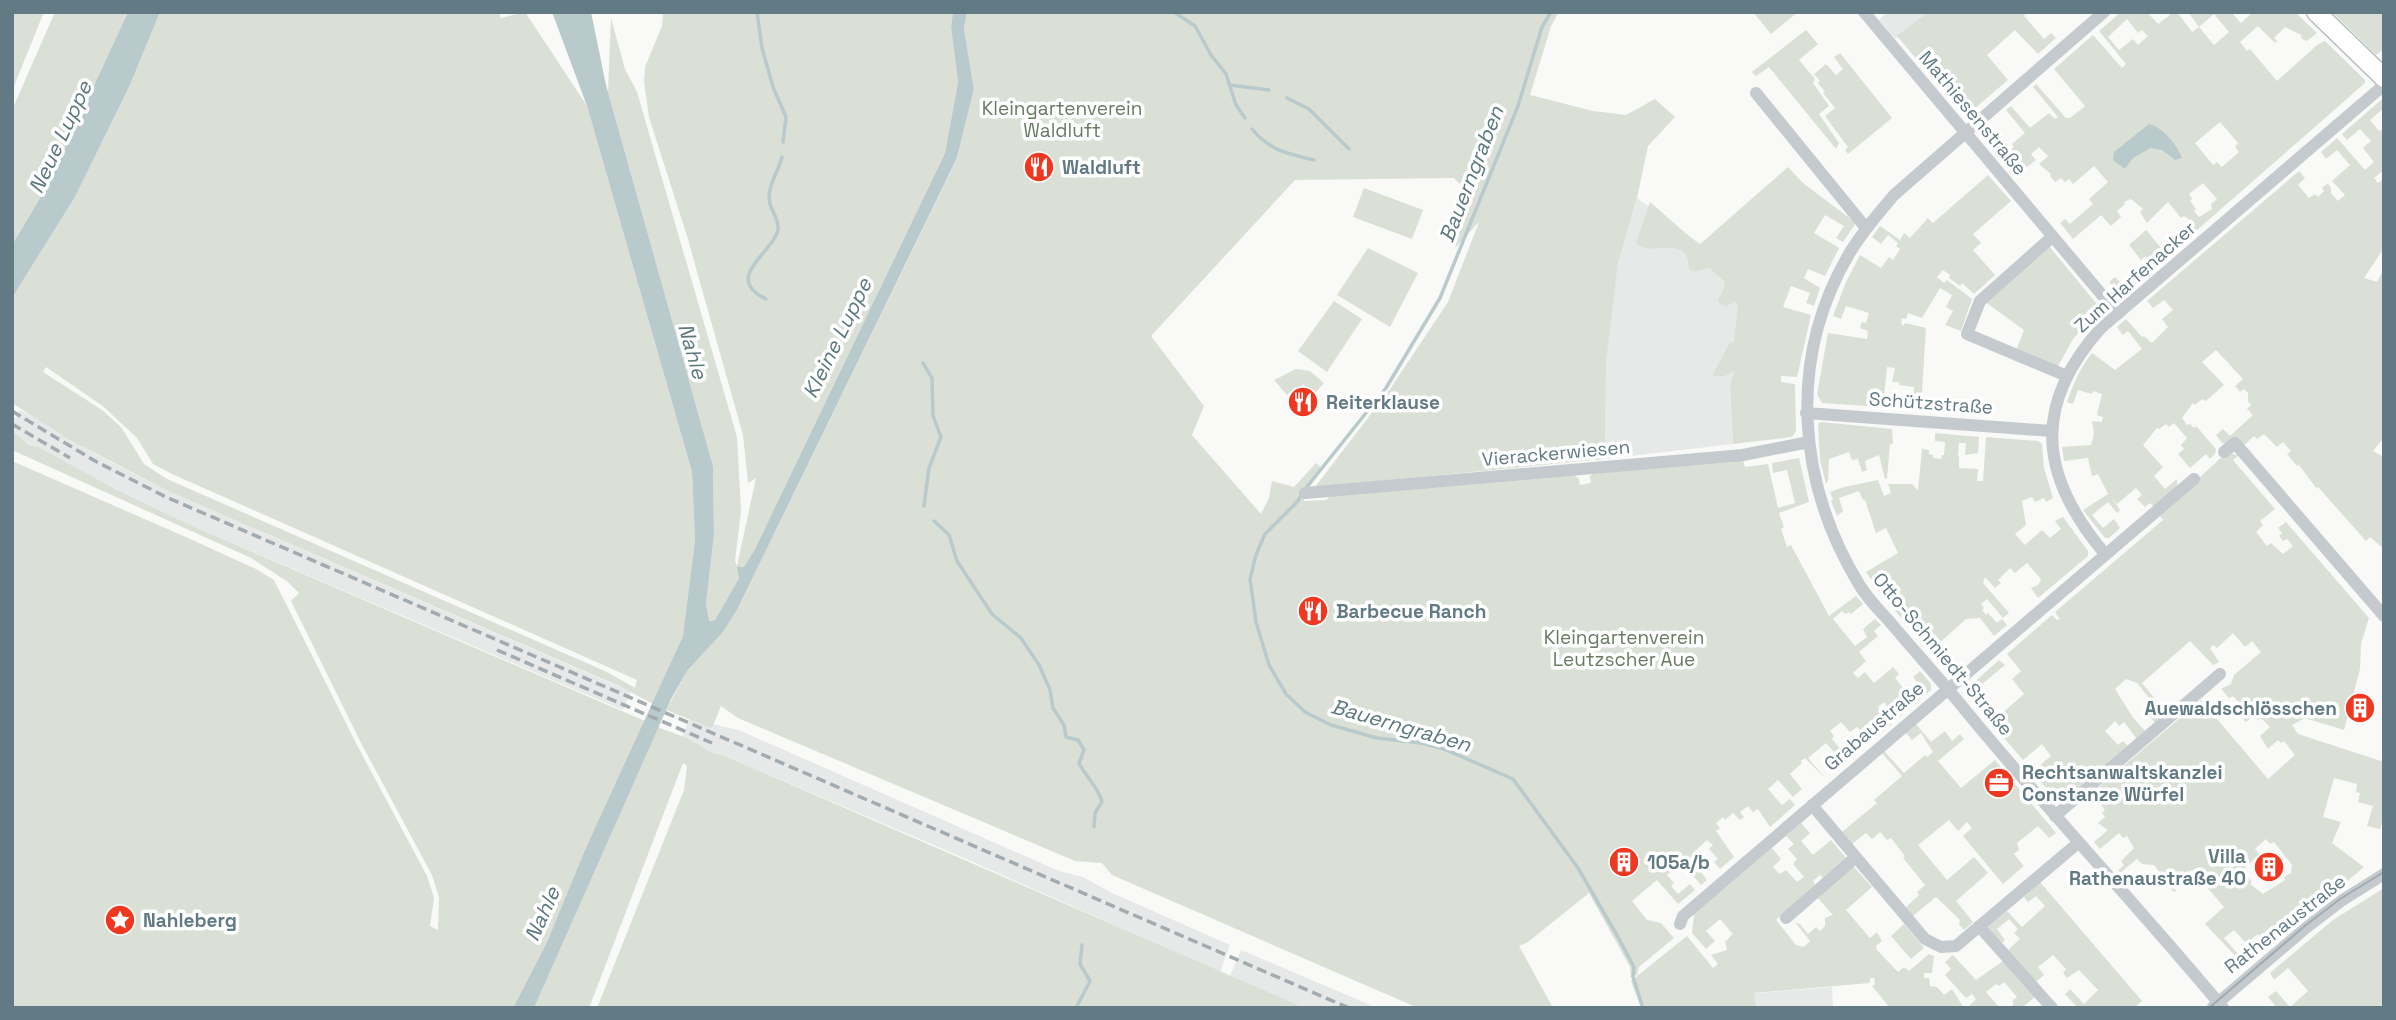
<svg xmlns="http://www.w3.org/2000/svg" width="2396" height="1020" font-family="'Space Grotesk',sans-serif">
<rect width="100%" height="100%" fill="#f9f9f7"/>
<!-- built -->
<path fill="#e7e9e8" d="M 1888,12 L 1928,12 L 1895,39 L 1879,20 Z
M 1637,198 L 1759,286 L 1730,383 L 1733,444 L 1605,459 L 1606,362 L 1610,316 L 1618,264 Z
M 20,410 L 46,422 L 50,428 L 103,458 L 170,492 L 629,691 L 631,692 L 623,710 L 192,526 L 116,490 L 23,441 L 12,431 L 12,423 Z
M 690,718 L 741,731 L 1059,871 L 1083,877 L 1110,892 L 1230,945 L 1220,972 L 964,858 L 725,756 L 716,755 L 701,748 L 694,742 L 682,737 Z
M 1241,950 L 1377,1008 L 1305,1008 L 1230,976 Z
M 1832,987 L 1833,1008 L 1652,1008 L 1650,1002 Z"/>
<!-- green -->
<path fill="#dae0d6" fill-rule="evenodd" d="M 12,12 L 44,12 L 12,91 Z
M 55,12 L 128,12 L 49,183 L 12,245 L 12,110 Z
M 160,12 L 499,12 L 501,18 L 525,12 L 533,24 L 587,106 L 692,472 L 695,541 L 685,625 L 683,636 L 653,704 L 619,686 L 170,492 L 68,439 L 12,403 L 12,298 L 75,197 L 130,85 ZM 46,367 L 104,407 L 137,438 L 153,464 L 172,474 L 637,680 L 635,688 L 607,672 L 167,479 L 144,464 L 121,427 L 102,410 L 43,372 Z
M 663,12 L 953,12 L 951,27 L 958,82 L 945,153 L 754,551 L 715,620 L 708,621 L 706,604 L 714,535 L 713,466 L 608,92 L 611,18 L 625,69 L 637,92 L 737,437 L 741,511 L 735,561 L 737,566 L 756,478 L 748,483 L 743,435 L 687,236 L 649,117 L 644,82 L 645,67 L 662,26 Z
M 967,12 L 1559,12 L 1551,26 L 1530,95 L 1593,111 L 1626,115 L 1655,99 L 1675,117 L 1648,146 L 1637,198 L 1618,264 L 1606,362 L 1605,459 L 1315,487 L 1390,389 L 1448,302 L 1479,222 L 1455,248 L 1469,193 L 1454,178 L 1295,180 L 1151,336 L 1204,406 L 1192,435 L 1261,514 L 1269,498 L 1272,481 L 1294,487 L 1316,463 L 1323,469 L 1305,493 L 1304,501 L 1326,500 L 1332,494 L 1574,475 L 1579,479 L 1580,485 L 1591,483 L 1590,476 L 1593,474 L 1742,457 L 1745,467 L 1768,464 L 1778,508 L 1795,503 L 1787,470 L 1773,473 L 1772,463 L 1799,458 L 1809,502 L 1779,513 L 1784,527 L 1781,529 L 1787,547 L 1791,545 L 1829,616 L 1856,596 L 1863,604 L 1851,614 L 1849,612 L 1845,614 L 1842,611 L 1833,619 L 1855,646 L 1867,637 L 1863,629 L 1875,619 L 1881,625 L 1874,631 L 1878,636 L 1859,652 L 1866,661 L 1853,673 L 1858,678 L 1865,672 L 1874,683 L 1893,667 L 1899,674 L 1895,678 L 1909,695 L 1920,686 L 1913,677 L 1920,671 L 1931,684 L 1931,690 L 1897,719 L 1884,702 L 1878,707 L 1892,724 L 1870,742 L 1857,727 L 1850,732 L 1841,722 L 1830,731 L 1834,736 L 1832,739 L 1844,753 L 1853,747 L 1858,752 L 1844,763 L 1826,743 L 1808,758 L 1826,779 L 1805,758 L 1801,761 L 1802,763 L 1790,774 L 1802,789 L 1793,797 L 1778,780 L 1768,789 L 1782,805 L 1790,799 L 1795,805 L 1770,827 L 1758,809 L 1753,812 L 1748,806 L 1740,812 L 1744,817 L 1740,820 L 1733,813 L 1725,820 L 1723,817 L 1716,823 L 1720,828 L 1716,831 L 1734,857 L 1720,869 L 1714,862 L 1718,859 L 1709,849 L 1713,845 L 1707,840 L 1694,852 L 1702,862 L 1697,867 L 1707,880 L 1701,885 L 1682,863 L 1667,875 L 1674,883 L 1671,886 L 1678,894 L 1690,884 L 1695,890 L 1678,904 L 1657,880 L 1632,901 L 1647,920 L 1661,923 L 1674,938 L 1639,967 L 1637,975 L 1631,977 L 1630,967 L 1589,893 L 1528,942 L 1519,946 L 1553,1008 L 1418,1008 L 1112,875 L 1102,863 L 1075,861 L 738,718 L 721,706 L 712,728 L 666,710 L 687,671 L 723,632 L 737,610 L 957,159 L 974,89 L 964,29 Z
M 1753,12 L 1798,12 L 1771,34 Z
M 1928,12 L 2027,12 L 2024,16 L 2044,39 L 2051,33 L 2056,38 L 2038,54 L 2015,30 L 1987,55 L 2008,80 L 1967,115 L 1963,114 L 1897,36 Z
M 2121,12 L 2147,12 L 2158,24 L 2170,15 L 2168,12 L 2177,12 L 2192,32 L 2199,27 L 2214,45 L 2229,32 L 2214,14 L 2199,27 L 2188,12 L 2231,12 L 2241,23 L 2253,12 L 2295,12 L 2317,33 L 2307,41 L 2302,39 L 2301,35 L 2285,27 L 2274,38 L 2277,41 L 2275,43 L 2258,26 L 2240,42 L 2247,51 L 2250,49 L 2277,81 L 2317,45 L 2325,41 L 2365,80 L 2365,83 L 2189,237 L 2185,232 L 2192,226 L 2189,223 L 2191,221 L 2184,216 L 2181,218 L 2168,202 L 2147,223 L 2140,212 L 2143,209 L 2131,199 L 2124,202 L 2125,204 L 2117,211 L 2121,217 L 2111,226 L 2101,215 L 2073,239 L 2060,223 L 2065,219 L 2070,224 L 2093,204 L 2089,199 L 2108,182 L 2094,166 L 2073,184 L 2069,179 L 2065,182 L 2061,178 L 2055,182 L 2050,176 L 2051,174 L 2039,164 L 2048,156 L 2039,147 L 2031,154 L 2036,160 L 2018,174 L 1983,132 L 1984,129 L 1986,127 L 2009,152 L 2014,147 L 2012,144 L 2025,133 L 2006,110 L 2011,106 L 2030,128 L 2049,113 L 2055,119 L 2058,117 L 2033,87 L 2036,84 L 2066,118 L 2070,118 L 2085,106 L 2054,69 L 2093,35 L 2122,68 L 2126,64 L 2099,31 ZM 2127,19 L 2138,33 L 2142,30 L 2148,36 L 2138,45 L 2133,39 L 2119,50 L 2108,37 ZM 2220,122 L 2238,143 L 2235,147 L 2239,152 L 2222,167 L 2217,162 L 2213,165 L 2195,143 ZM 2203,183 L 2217,199 L 2211,204 L 2212,209 L 2199,217 L 2194,211 L 2196,209 L 2190,201 L 2192,199 L 2189,194 Z
M 2332,12 L 2384,12 L 2384,49 L 2376,55 Z
M 1806,30 L 1818,44 L 1799,60 L 1815,79 L 1813,83 L 1829,106 L 1819,114 L 1839,143 L 1836,149 L 1769,67 L 1756,76 L 1752,72 Z
M 1840,53 L 1892,118 L 1848,154 L 1845,150 L 1848,147 L 1825,116 L 1835,108 L 1823,93 L 1825,92 L 1818,83 L 1820,81 L 1814,74 L 1826,64 L 1836,75 L 1843,69 L 1834,57 Z
M 2381,100 L 2384,101 L 2384,108 L 2370,120 L 2379,131 L 2381,130 L 2384,133 L 2384,175 L 2381,172 L 2374,178 L 2378,183 L 2384,179 L 2384,248 L 2364,278 L 2377,282 L 2384,268 L 2384,442 L 2381,441 L 2373,451 L 2382,456 L 2384,454 L 2384,549 L 2370,537 L 2366,541 L 2318,487 L 2316,488 L 2299,465 L 2297,466 L 2287,454 L 2291,451 L 2283,442 L 2277,447 L 2264,434 L 2257,439 L 2254,436 L 2242,447 L 2222,443 L 2216,435 L 2223,429 L 2230,436 L 2253,415 L 2247,409 L 2251,405 L 2248,401 L 2248,393 L 2244,389 L 2240,392 L 2235,386 L 2243,379 L 2216,350 L 2202,362 L 2224,385 L 2206,401 L 2202,399 L 2195,405 L 2193,403 L 2182,418 L 2187,425 L 2190,424 L 2194,428 L 2196,426 L 2216,449 L 2215,454 L 2210,459 L 2206,454 L 2190,468 L 2178,454 L 2184,449 L 2181,445 L 2187,438 L 2174,423 L 2169,427 L 2166,424 L 2159,429 L 2157,428 L 2143,445 L 2163,467 L 2154,476 L 2165,489 L 2177,479 L 2177,487 L 2154,507 L 2150,503 L 2145,507 L 2137,499 L 2142,495 L 2136,488 L 2117,504 L 2112,498 L 2120,510 L 2117,513 L 2108,502 L 2092,515 L 2103,528 L 2114,519 L 2120,528 L 2109,538 L 2105,538 L 2083,510 L 2108,494 L 2098,474 L 2092,476 L 2088,458 L 2064,461 L 2062,447 L 2091,445 L 2094,434 L 2092,421 L 2102,422 L 2103,417 L 2097,415 L 2102,394 L 2093,391 L 2092,394 L 2078,390 L 2073,404 L 2067,402 C 2073,385 2080,368 2092,353 L 2115,370 L 2142,349 L 2128,331 L 2123,335 L 2117,327 L 2126,319 L 2142,337 L 2144,336 L 2152,343 L 2168,327 L 2162,319 L 2173,310 L 2164,300 L 2153,308 L 2147,301 L 2299,171 L 2305,178 L 2298,185 L 2309,198 L 2315,194 L 2318,197 L 2324,191 L 2322,188 L 2328,183 L 2331,188 L 2331,193 L 2338,201 L 2345,195 L 2332,181 L 2350,165 L 2337,150 L 2326,159 L 2321,152 L 2337,138 L 2365,170 L 2374,162 L 2363,148 L 2371,141 L 2360,129 L 2347,140 L 2342,134 Z
M 1788,167 L 1803,183 L 1856,223 L 1843,242 L 1836,238 L 1844,226 L 1825,215 L 1814,233 L 1839,248 L 1825,276 L 1808,269 L 1804,278 L 1820,288 L 1814,306 L 1806,303 L 1810,293 L 1791,286 L 1783,307 L 1811,315 L 1797,377 L 1781,376 L 1781,382 L 1795,384 L 1796,431 L 1792,437 L 1733,444 L 1730,384 L 1734,371 L 1725,376 L 1712,376 L 1729,344 L 1734,341 L 1738,305 L 1735,301 L 1726,306 L 1720,304 L 1718,300 L 1725,287 L 1725,282 L 1709,268 L 1694,272 L 1689,269 C 1689,233 1652,258 1636,243 L 1650,202 L 1699,245 Z
M 1988,175 L 2011,201 L 1973,234 L 1981,243 L 1973,250 L 1995,275 L 1974,294 L 1962,283 L 1960,286 L 1949,278 L 1950,275 L 1943,270 L 1937,277 L 1944,283 L 1947,280 L 1972,299 L 1961,331 L 1945,325 L 1953,311 L 1946,307 L 1952,295 L 1940,288 L 1922,318 L 1908,313 L 1906,319 L 1900,318 L 1902,320 L 1901,323 L 1903,326 L 1905,323 L 1926,328 L 1921,407 L 1920,397 L 1916,397 L 1913,402 L 1914,387 L 1899,385 L 1899,382 L 1892,382 L 1895,368 L 1887,367 L 1883,407 L 1822,403 L 1817,394 L 1828,333 L 1867,339 L 1868,331 L 1860,328 L 1862,322 L 1866,323 L 1869,313 L 1846,306 L 1841,319 L 1833,316 L 1846,282 L 1860,255 L 1881,268 L 1889,257 L 1893,260 L 1900,249 L 1896,246 L 1898,243 L 1888,235 L 1881,244 L 1872,237 L 1880,226 L 1900,240 L 1904,233 L 1910,238 L 1928,218 L 1933,223 Z
M 1364,188 L 1423,210 L 1412,239 L 1353,217 Z
M 2146,230 L 2168,256 L 2126,292 L 2119,292 L 2109,282 L 2115,277 L 2123,285 L 2148,260 L 2145,256 L 2141,260 L 2129,245 Z
M 2048,245 L 2101,309 L 2073,339 L 2057,368 L 2016,351 L 2024,330 L 1984,301 Z
M 1368,248 L 1418,273 L 1390,327 L 1337,295 Z
M 1334,301 L 1362,319 L 1327,372 L 1298,351 Z
M 1296,369 L 1310,371 L 1324,383 L 1314,394 L 1303,384 L 1298,390 L 1295,387 L 1287,395 L 1274,380 Z
M 1821,422 L 1892,429 L 1893,444 L 1890,444 L 1887,478 L 1885,479 L 1879,455 L 1865,461 L 1867,470 L 1862,472 L 1858,459 L 1852,460 L 1849,452 L 1829,459 L 1828,481 L 1826,484 L 1820,460 L 1818,424 Z
M 12,431 L 29,445 L 38,447 L 115,489 L 192,526 L 645,721 L 548,940 L 513,1008 L 12,1008 L 12,461 L 188,538 L 256,569 L 274,580 L 357,745 L 427,876 L 434,898 L 430,926 L 438,930 L 439,897 L 432,875 L 361,743 L 291,601 L 299,593 L 288,582 L 251,558 L 12,450 Z
M 1935,433 L 1979,437 L 1978,453 L 1965,455 L 1966,443 L 1959,443 L 1958,456 L 1959,457 L 1959,468 L 1978,469 L 1977,481 L 1983,481 L 1986,437 L 2038,441 L 2042,444 L 2044,468 L 2053,498 L 2046,502 L 2044,498 L 2035,502 L 2032,497 L 2022,501 L 2026,525 L 2015,534 L 2025,545 L 2042,530 L 2050,538 L 2061,529 L 2055,521 L 2063,517 L 2088,551 L 2088,556 L 2038,598 L 2031,588 L 2038,585 L 2041,579 L 2027,563 L 2015,573 L 2010,568 L 1998,580 L 2001,583 L 1995,588 L 1985,577 L 1983,583 L 2009,613 L 2003,618 L 1987,599 L 1981,604 L 1984,608 L 1982,610 L 1986,615 L 1988,613 L 1997,623 L 2002,619 L 2007,625 L 1994,636 L 1980,618 L 1966,619 L 1937,645 L 1947,657 L 1940,663 L 1879,592 L 1866,572 L 1898,553 L 1886,528 L 1876,533 L 1865,500 L 1863,500 L 1859,491 L 1839,498 L 1843,511 L 1837,516 L 1831,501 L 1833,500 L 1830,492 L 1844,487 L 1878,480 L 1884,496 L 1891,493 L 1888,484 L 1912,484 L 1918,491 L 1922,449 L 1929,450 L 1929,454 L 1933,455 L 1933,458 L 1941,459 L 1942,455 L 1944,455 L 1945,442 L 1935,441 Z
M 2226,453 L 2239,455 L 2233,460 L 2275,509 L 2260,521 L 2263,525 L 2256,532 L 2267,546 L 2271,543 L 2283,554 L 2293,546 L 2287,539 L 2283,541 L 2279,536 L 2282,533 L 2278,528 L 2286,522 L 2369,618 L 2361,644 L 2360,669 L 2344,730 L 2305,718 L 2292,725 L 2298,734 L 2384,762 L 2384,817 L 2380,829 L 2367,826 L 2373,806 L 2358,802 L 2360,793 L 2356,792 L 2357,784 L 2334,778 L 2323,817 L 2341,822 L 2332,843 L 2364,867 L 2246,967 L 2205,924 L 2224,907 L 2192,870 L 2171,883 L 2176,891 L 2174,892 L 2161,880 L 2157,882 L 2155,880 L 2160,873 L 2154,865 L 2142,864 L 2137,859 L 2120,873 L 2118,871 L 2124,865 L 2121,861 L 2134,848 L 2127,836 L 2123,838 L 2119,833 L 2100,849 L 2094,842 L 2108,830 L 2098,823 L 2105,817 L 2102,813 L 2105,810 L 2092,793 L 2201,700 L 2268,779 L 2295,755 L 2284,741 L 2281,743 L 2278,740 L 2268,749 L 2260,736 L 2270,727 L 2261,718 L 2258,720 L 2253,716 L 2246,722 L 2241,716 L 2240,717 L 2236,712 L 2242,706 L 2233,696 L 2229,698 L 2221,689 L 2231,684 L 2234,675 L 2261,652 L 2252,641 L 2245,647 L 2233,633 L 2217,648 L 2213,645 L 2210,648 L 2219,662 L 2213,665 L 2190,641 L 2142,683 L 2167,713 L 2155,723 L 2150,717 L 2158,709 L 2137,683 L 2126,679 L 2115,689 L 2132,716 L 2145,731 L 2137,739 L 2124,722 L 2119,726 L 2115,721 L 2105,731 L 2118,745 L 2123,741 L 2128,746 L 2068,797 L 2055,798 L 2032,772 L 2051,756 L 2042,744 L 2023,760 L 1991,723 L 2024,694 L 2012,679 L 2021,671 L 2007,654 L 2052,615 L 2057,620 L 2060,619 L 2055,612 L 2163,520 L 2159,515 ZM 2266,839 L 2270,844 L 2274,842 L 2292,865 L 2291,873 L 2284,877 L 2285,880 L 2263,894 L 2250,884 L 2252,882 L 2243,870 L 2259,854 L 2255,849 ZM 2234,930 L 2246,943 L 2258,934 L 2265,942 L 2244,961 L 2224,938 Z
M 1999,660 L 2005,665 L 1976,689 L 1977,694 L 1995,715 L 1989,720 L 1968,696 L 1969,687 Z
M 1916,724 L 1931,742 L 1945,731 L 1952,741 L 1960,734 L 1964,739 L 1938,761 L 1961,788 L 1995,760 L 2056,833 L 2049,838 L 2038,826 L 2017,843 L 2019,850 L 2014,854 L 2024,866 L 2003,884 L 1963,836 L 1972,828 L 1967,822 L 1958,831 L 1949,820 L 1918,845 L 1947,880 L 1974,857 L 1988,873 L 1956,901 L 1973,922 L 1964,930 L 1959,924 L 1960,920 L 1936,897 L 1913,916 L 1906,907 L 1919,895 L 1917,892 L 1925,885 L 1903,858 L 1905,856 L 1891,838 L 1887,840 L 1880,832 L 1872,839 L 1866,833 L 1852,844 L 1842,832 L 1877,803 L 1874,800 L 1902,776 L 1882,753 L 1884,751 L 1904,773 L 1925,755 L 1927,757 L 1933,752 L 1921,733 L 1912,740 L 1906,733 Z
M 658,727 C 669,732 682,735 692,741 C 704,747 711,755 725,756 L 1305,1008 L 597,1008 L 684,790 L 687,766 L 683,763 L 589,1008 L 534,1008 Z
M 1801,823 L 1810,833 L 1801,841 L 1813,855 L 1831,840 L 1847,859 L 1824,879 L 1820,875 L 1813,881 L 1816,886 L 1776,920 L 1796,945 L 1804,947 L 1810,941 L 1795,922 L 1800,924 L 1808,934 L 1816,927 L 1820,931 L 1825,926 L 1825,918 L 1833,915 L 1817,897 L 1853,866 L 1872,887 L 1846,910 L 1870,938 L 1877,932 L 1882,941 L 1876,946 L 1877,950 L 1898,972 L 1904,967 L 1909,971 L 1929,954 L 1934,956 L 1932,973 L 1924,973 L 1924,978 L 1929,978 L 1930,986 L 1937,987 L 1944,995 L 1952,989 L 1964,1008 L 1890,1008 L 1872,986 L 1875,984 L 1874,978 L 1871,978 L 1869,983 L 1754,993 L 1756,1008 L 1641,1008 L 1631,981 L 1687,936 L 1713,968 L 1718,964 L 1711,955 L 1727,950 L 1725,942 L 1733,934 L 1720,919 L 1706,931 L 1715,941 L 1706,949 L 1692,933 L 1694,914 L 1772,848 L 1781,859 L 1773,867 L 1780,874 L 1786,870 L 1797,882 L 1804,877 L 1793,864 L 1797,859 L 1788,849 L 1794,844 L 1786,836 Z
M 2040,882 L 2142,1001 L 2134,1008 L 2078,1008 L 2065,994 L 2070,989 L 2084,1004 L 2098,990 L 2079,970 L 2067,978 L 2063,973 L 2066,969 L 2053,955 L 2038,967 L 2044,975 L 2036,982 L 2008,950 L 2020,939 L 2014,933 L 2018,929 L 2009,919 L 1997,929 L 2005,940 L 2002,943 L 1988,927 L 2007,911 L 2022,927 L 2045,906 L 2036,896 L 2028,902 L 2024,897 Z
M 2384,888 L 2384,1008 L 2277,1008 L 2268,997 L 2276,991 L 2290,1007 L 2308,991 L 2288,968 L 2274,980 L 2270,973 L 2333,920 Z
M 1904,924 L 1924,948 L 1911,959 L 1891,936 Z
M 1953,955 L 1976,980 L 2003,961 L 2035,997 L 2022,1008 L 2010,1008 L 2014,1004 L 2012,1001 L 2017,997 L 2004,982 L 1999,986 L 1996,984 L 1986,992 L 2000,1008 L 1967,1008 L 1976,999 L 1972,994 L 1966,998 L 1945,975 L 1951,969 L 1945,962 Z"/>
<!-- water -->
<path fill="#b9cacc" d="M 128,12 L 160,12 L 130,85 L 75,197 L 12,298 L 12,245 L 49,183 Z
M 552,12 L 591,12 L 606,85 L 713,466 L 714,535 L 706,604 L 709,621 L 715,620 L 739,578 L 737,567 L 744,567 L 754,551 L 945,153 L 958,82 L 951,27 L 953,12 L 967,12 L 964,29 L 974,89 L 957,158 L 737,610 L 723,632 L 687,671 L 671,699 L 534,1008 L 513,1008 L 548,940 L 586,848 L 683,636 L 695,541 L 692,472 L 587,106 Z
M 2149,124 C 2163,127 2178,146 2182,158 L 2175,160 L 2162,150 L 2151,148 L 2133,158 L 2125,169 L 2113,160 L 2114,152 Z"/>
<g fill="none" stroke-linecap="round" stroke-linejoin="round">
<!-- stream -->
<path stroke="#b9cacc" stroke-width="3.5" d="M 757,12 L 762,48 L 773,87 L 786,117 L 783,142
M 1174,12 L 1195,26 L 1211,55 L 1226,74 L 1236,105 L 1245,118
M 1230,85 L 1269,90
M 1287,98 L 1309,109 L 1349,149
M 1252,129 C 1269,150 1288,154 1314,160
M 766,299 C 721,277 775,252 778,229 C 779,219 772,212 770,204 C 766,187 778,173 782,157
M 923,363 L 932,378 L 933,416 L 941,437 L 929,468 L 924,506
M 1306,488 L 1386,388 L 1440,298 L 1518,106 L 1542,27 L 1551,12
M 1302,494 L 1298,501 L 1265,534 L 1256,555 L 1250,579 L 1256,622 L 1269,665 L 1286,694 L 1305,712 L 1331,725 L 1377,738 L 1421,743 L 1444,749 L 1513,779 L 1578,868 L 1618,937 L 1634,967 L 1633,977 L 1643,1008
M 934,521 L 949,535 L 957,561 L 992,614 L 1021,638 L 1039,665 L 1050,690 L 1053,708 L 1064,725 L 1066,737 L 1078,740 L 1084,750 L 1079,763 C 1085,776 1100,789 1102,802 L 1095,813 L 1094,827
M 1076,1008 L 1090,981 L 1080,964 L 1082,945"/>
<!-- secondary casing -->
<g stroke="#b6bec2" stroke-width="21">
<path id="secondary" d="M 2316,12 L 2384,78"/>
</g>
<!-- minor -->
<path stroke="#c4cacd" stroke-width="12" d="M 1864,12 L 2118,314
M 2104,12 L 1894,195 C 1878,214 1862,232 1849,254 C 1787,360 1797,483 1860,586 C 1868,599 1880,611 1890,622 C 1915,652 1942,681 1966,711 C 2049,812 2139,907 2223,1008
M 1756,93 L 1866,228
M 2052,237 L 1980,301 L 1967,334 L 2067,376
M 1806,413 L 2052,431
M 2224,452 L 2235,443 L 2384,616
M 1305,493 L 1743,455 L 1809,442
M 2105,554 C 2040,477 2031,406 2101,328 L 2384,85
M 1812,805 L 1925,939 L 1941,947 L 1956,946 L 2078,843
M 2055,816 L 2220,674
M 1786,918 L 1856,857
M 1680,924 L 1683,916 L 2194,479
M 1979,926 L 2052,1008
M 2213,1007 L 2307,927 L 2341,901 L 2384,874"/>
<!-- secondary -->
<use href="#secondary" stroke="#fff" stroke-width="18"/>
<!-- tram -->
<path stroke="#a1abb0" stroke-width="2" d="M 2209,1008 L 2306,925 L 2340,899 L 2384,872"/>
<!-- rail -->
<path stroke="#a1abb0" stroke-width="3.5" stroke-dasharray="10 5" stroke-linecap="butt" d="M 12,411 L 95,461 L 166,497 L 1349,1008
M 12,424 L 70,458
M 497,650 L 712,743"/>
</g>
<!-- icons -->
<defs>
<g id="restaurant-disc" transform="scale(1.575)"><circle r="9.5" fill="#f03720" stroke="#fff"/><path d="M-5-6h1v4h1v-4h1v4h1v-4h1v5L-1.5 .5V6h-2V.5L-5-1ZM5-6V6H3V1.5H1.5Q1.5-4 5-6Z" fill="#fff"/></g>
<g id="building-disc" transform="scale(1.575)"><circle r="9.5" fill="#f03720" stroke="#fff"/><path d="M-4-6H4V6H1V3H-1V6H-4ZM-2.5-4.3h1.7v1.8h-1.7ZM.8-4.3h1.7v1.8H.8ZM-2.5-1h1.7V.8h-1.7ZM.8-1h1.7V.8H.8Z" fill="#fff"/></g>
<g id="office-disc" transform="scale(1.575)"><circle r="9.5" fill="#f03720" stroke="#fff"/><path d="M-6-3h4V-5.5h4V-3h4V5H-6ZM-1-4.5V-3h2v-1.5ZM-6 0V1H6V0Z" fill="#fff"/></g>
<g id="sight-disc" transform="scale(1.575)"><circle r="9.5" fill="#f03720" stroke="#fff"/><path d="M0-6L1.8-2.2L6-1.7L2.9 1.2L3.7 5.4L0 3.3L-3.7 5.4L-2.9 1.2L-6-1.7L-1.8-2.2Z" fill="#fff"/></g>
</defs>
<g fill-rule="evenodd">
<use href="#restaurant-disc" x="1039" y="167"/>
<use href="#restaurant-disc" x="1303" y="402"/>
<use href="#restaurant-disc" x="1313" y="611"/>
<use href="#building-disc" x="2360" y="708"/>
<use href="#office-disc" x="1999" y="783"/>
<use href="#building-disc" x="1624" y="862"/>
<use href="#building-disc" x="2269" y="867"/>
<use href="#sight-disc" x="120" y="920"/>
</g>
<g text-anchor="middle" dominant-baseline="central" stroke-width="7" stroke-linejoin="round" paint-order="stroke">
<!-- park labels -->
<g font-size="19" fill="#697b62" stroke="#fff">
<text x="1062" y="108">Kleingartenverein<tspan x="1062" dy="22">Waldluft</tspan></text>
<text x="1624" y="637">Kleingartenverein<tspan x="1624" dy="22">Leutzscher Aue</tspan></text>
</g>
<!-- street labels -->
<g font-size="19" fill="#627a84" stroke="#fff">
<text transform="translate(1973 113) rotate(50)">Mathiesenstraße</text>
<text transform="translate(2135 277) rotate(-42)">Zum Harfenacker</text>
<text transform="translate(1931 403) rotate(4)">Schützstraße</text>
<text transform="translate(1556 453) rotate(-5)">Vierackerwiesen</text>
<text transform="translate(1943 654) rotate(50)">Otto-Schmiedt-Straße</text>
<text transform="translate(1874 726) rotate(-41)">Grabaustraße</text>
<text transform="translate(2285 924) rotate(-38)">Rathenaustraße</text>
</g>
<!-- poi labels -->
<g font-size="19" font-weight="bold" fill="#627a84" stroke="#fff" text-anchor="start">
<text x="1062" y="167">Waldluft</text>
<text x="1326" y="402">Reiterklause</text>
<text x="1336" y="611">Barbecue Ranch</text>
<text x="2337" y="708" text-anchor="end">Auewaldschlösschen</text>
<text x="2022" y="772">Rechtsanwaltskanzlei<tspan x="2022" dy="22">Constanze Würfel</tspan></text>
<text x="2246" y="856" text-anchor="end">Villa<tspan x="2246" dy="22">Rathenaustraße 40</tspan></text>
<text x="1647" y="862">105a/b</text>
<text x="143" y="920">Nahleberg</text>
</g>
<!-- water labels -->
<g font-size="21" font-style="italic" fill="#5d797e" stroke="#fff">
<text transform="translate(60 137) rotate(-65)">Neue Luppe</text>
<text transform="translate(1471 174) rotate(-69)">Bauerngraben</text>
<text transform="translate(837 338) rotate(-64)">Kleine Luppe</text>
<text transform="translate(693 351) rotate(74)">Nahle</text>
<text transform="translate(1401 725) rotate(16)">Bauerngraben</text>
<text transform="translate(542 914) rotate(-66)">Nahle</text>
</g>
</g>
<!-- border -->
<rect width="2396" height="1020" fill="none" stroke="#627a84" stroke-width="28"/>
</svg>
